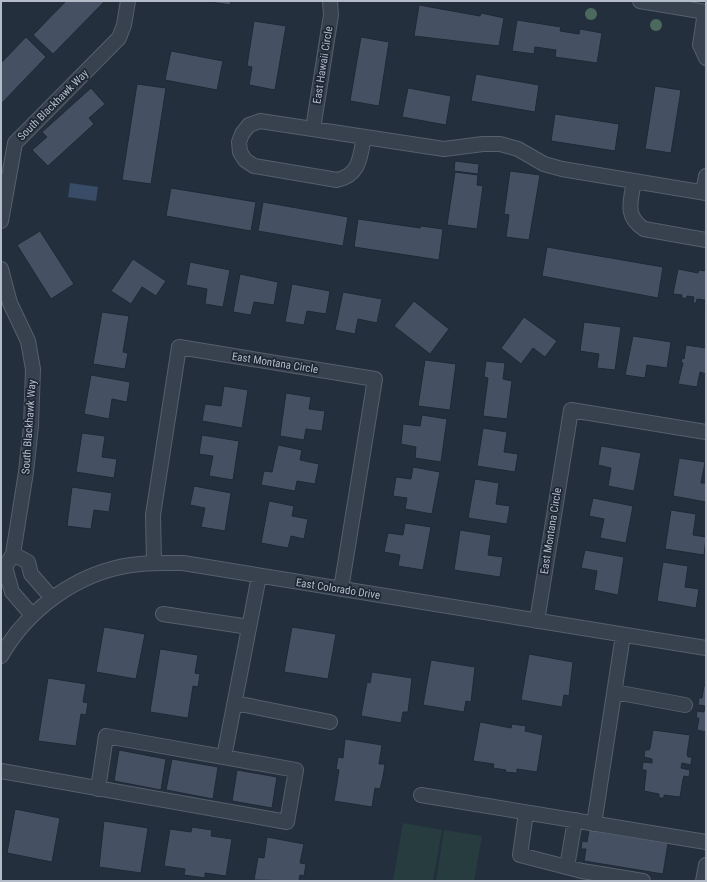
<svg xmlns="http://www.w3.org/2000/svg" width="707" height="882" font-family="'Roboto Condensed',sans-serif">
<rect width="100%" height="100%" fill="#242f3e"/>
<!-- green -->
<path fill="#263c3f" d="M 403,823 L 442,830 L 433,881 L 393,881 Z
M 444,830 L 482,836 L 474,881 L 436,881 Z"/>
<!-- water -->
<path fill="#394c67" d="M 70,183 L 98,187 L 96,201 L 68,197 Z"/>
<!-- building -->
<path fill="#455162" stroke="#1f2835" d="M 66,1 L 105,1 L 53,54 L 33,35 Z
M 204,1 L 231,1 L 230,5 Z
M 419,5 L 480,16 L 481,13 L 504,18 L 499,46 L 414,36 Z
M 517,20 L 561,27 L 560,31 L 579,34 L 580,29 L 602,33 L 597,63 L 555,57 L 556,50 L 535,47 L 534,54 L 512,51 Z
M 254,21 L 286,26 L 275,90 L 249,85 L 252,67 L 247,66 Z
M 26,37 L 46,57 L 1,104 L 1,63 Z
M 361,37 L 389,42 L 379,106 L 350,101 Z
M 171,51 L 223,61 L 217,90 L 165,80 Z
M 476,74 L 539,85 L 535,112 L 471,101 Z
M 137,84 L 166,88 L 151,184 L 122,180 Z
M 655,86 L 681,90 L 671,153 L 645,149 Z
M 91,88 L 105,104 L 89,118 L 94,124 L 48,166 L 32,150 L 47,137 L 42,132 Z
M 408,88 L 451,96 L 446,125 L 402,117 Z
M 555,114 L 619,124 L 615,151 L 551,141 Z
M 455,161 L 479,164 L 478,174 L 454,171 Z
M 510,171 L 540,175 L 529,240 L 506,237 L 509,215 L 504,214 Z
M 455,172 L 478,175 L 477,185 L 483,186 L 477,229 L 447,225 Z
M 171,188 L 256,202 L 251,231 L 166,216 Z
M 263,202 L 348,217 L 343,246 L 258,231 Z
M 358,219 L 420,228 L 421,226 L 443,229 L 439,260 L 354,247 Z
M 40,231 L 74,284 L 51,299 L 17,245 Z
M 547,247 L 663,267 L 658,298 L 542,276 Z
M 133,259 L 166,281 L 156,296 L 142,287 L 131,304 L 111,291 Z
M 190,262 L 230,270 L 223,307 L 205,304 L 207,289 L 186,285 Z
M 678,269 L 698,273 L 699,270 L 706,271 L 706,304 L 704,304 L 705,300 L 697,299 L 696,303 L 693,303 L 694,297 L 687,296 L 686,299 L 681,297 L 682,295 L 673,294 Z
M 240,274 L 278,282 L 274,305 L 254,302 L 251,315 L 233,312 Z
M 292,284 L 330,291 L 326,314 L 307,311 L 304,325 L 285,322 Z
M 343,292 L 382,299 L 377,323 L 358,319 L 355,334 L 335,330 Z
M 414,301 L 449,329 L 430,354 L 394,326 Z
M 102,312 L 129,316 L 123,352 L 128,353 L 125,369 L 93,364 Z
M 524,317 L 557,341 L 545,357 L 533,348 L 521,364 L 501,348 Z
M 584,322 L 621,327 L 615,370 L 597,368 L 599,354 L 580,351 Z
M 633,336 L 671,342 L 667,368 L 647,365 L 645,378 L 625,375 Z
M 686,345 L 706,348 L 706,374 L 700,372 L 697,387 L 678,384 L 683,363 L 681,362 L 682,358 L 684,359 Z
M 425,360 L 456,364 L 450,410 L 418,406 Z
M 486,361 L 505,363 L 503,379 L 512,381 L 507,419 L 483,416 L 488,378 L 484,377 Z
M 91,375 L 130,382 L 127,402 L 112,399 L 109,419 L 84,414 Z
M 224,386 L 248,390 L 242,428 L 202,421 L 205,404 L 221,406 Z
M 286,393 L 311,397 L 309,409 L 325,411 L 322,431 L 306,429 L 304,440 L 280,436 Z
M 422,415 L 447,419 L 441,462 L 415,458 L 416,447 L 401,444 L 403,424 L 420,426 Z
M 483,428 L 507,432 L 504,452 L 518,454 L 515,472 L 477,466 Z
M 82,433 L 105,436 L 102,457 L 117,459 L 114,478 L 76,472 Z
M 202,435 L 239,441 L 233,480 L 209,476 L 213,456 L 199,454 Z
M 278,445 L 302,450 L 300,460 L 319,464 L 315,484 L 297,481 L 295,491 L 261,485 L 264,471 L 272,472 Z
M 601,446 L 641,453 L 634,491 L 608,486 L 611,468 L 598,465 Z
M 679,458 L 705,462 L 701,483 L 706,483 L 706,502 L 673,496 Z
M 413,467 L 440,472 L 432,514 L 405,509 L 407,498 L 393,496 L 396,477 L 411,479 Z
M 475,479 L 499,483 L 496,504 L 510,506 L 507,524 L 468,518 Z
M 194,486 L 231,493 L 225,531 L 201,527 L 205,508 L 190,505 Z
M 72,487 L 112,493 L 109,512 L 94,510 L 91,529 L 67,526 Z
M 593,498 L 633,506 L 626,543 L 600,538 L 604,519 L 589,516 Z
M 269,501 L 294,506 L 292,516 L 308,519 L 304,539 L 291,536 L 288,548 L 261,543 Z
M 671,510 L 696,514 L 693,535 L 706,537 L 704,555 L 665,549 Z
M 405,523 L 431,527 L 423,570 L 398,566 L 400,555 L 384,552 L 388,533 L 403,535 Z
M 460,530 L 491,535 L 488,555 L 503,557 L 500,577 L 454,570 Z
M 585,550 L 624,557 L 618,595 L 594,590 L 597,571 L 581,568 Z
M 663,562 L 688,566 L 685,587 L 699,589 L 696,608 L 657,601 Z
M 104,627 L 145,634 L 136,679 L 96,672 Z
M 292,627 L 336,634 L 328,679 L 284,672 Z
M 160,649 L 198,655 L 195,673 L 200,674 L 198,687 L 193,686 L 188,718 L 150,712 Z
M 529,654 L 573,662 L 569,696 L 564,695 L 562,707 L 521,700 Z
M 431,660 L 475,667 L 471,702 L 466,701 L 464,712 L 423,705 Z
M 372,672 L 412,678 L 408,712 L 403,712 L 401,723 L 361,716 L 367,682 L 370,683 Z
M 48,678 L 86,684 L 83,702 L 88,703 L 86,715 L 81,714 L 76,746 L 38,741 Z
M 704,686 L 706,686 L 706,732 L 697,730 L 699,718 L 696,718 L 697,711 L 704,712 L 705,706 L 698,705 L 699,698 L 702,698 Z
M 480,722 L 511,728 L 512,724 L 526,726 L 525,731 L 543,735 L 537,772 L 517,769 L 517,773 L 505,772 L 506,770 L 493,768 L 494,764 L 473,761 Z
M 653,730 L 690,735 L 687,754 L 688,757 L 692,757 L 691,765 L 682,763 L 681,768 L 690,770 L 689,777 L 684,776 L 683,779 L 680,797 L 664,795 L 664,798 L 659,798 L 659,794 L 644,791 L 646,773 L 646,770 L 642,770 L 643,762 L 652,763 L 652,759 L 644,757 L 645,750 L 649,750 L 650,748 Z
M 345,739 L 382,745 L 379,764 L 385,764 L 383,777 L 380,789 L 375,788 L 372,807 L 334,801 L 339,770 L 336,769 L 338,757 L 343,758 Z
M 119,750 L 166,759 L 161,790 L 114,781 Z
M 172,759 L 218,767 L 213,799 L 166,790 Z
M 237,770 L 277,777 L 272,808 L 232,801 Z
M 15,809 L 60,818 L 52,862 L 7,853 Z
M 104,821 L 148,828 L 141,873 L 99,867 Z
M 192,827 L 212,830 L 211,836 L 232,839 L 226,876 L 205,873 L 205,878 L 184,875 L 185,869 L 164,866 L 170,829 L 191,832 Z
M 589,830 L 668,843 L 663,874 L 584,861 L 586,849 L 581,849 L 582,841 L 587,842 Z
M 267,837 L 304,844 L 300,863 L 306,864 L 304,876 L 300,875 L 299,881 L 254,880 L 258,857 L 264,858 Z"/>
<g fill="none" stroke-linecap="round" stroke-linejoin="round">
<!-- minor casing -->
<g stroke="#565f6c" stroke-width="16">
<path id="minor" d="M 640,1 L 706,12
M 705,12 L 700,45 L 706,58
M 313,129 L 331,15 L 330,1
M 364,137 C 360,157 360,175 337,180 L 254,166 L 245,160 L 240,152 L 239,142 L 242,134 L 249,125 L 260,121 L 444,149 L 483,144 L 500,144 L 518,149 L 544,164 L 562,169 L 706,193
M 634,181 C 631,201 624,216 644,229 L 706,240
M 703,192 L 706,176
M 1,221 L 15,143 L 119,38 L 124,25 L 128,1
M 1,269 L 10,303 L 28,341 L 33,369 L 31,426 L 26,472 L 13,554 L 5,567 L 12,592 L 32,615
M 13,554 L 28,562 L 31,574 L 52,598
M 154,562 L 153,515 L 179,347 L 375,379 L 341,589
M 163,614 L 249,627
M 537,621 L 571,410 L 706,432
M 1,656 C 28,609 77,573 131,565 C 149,562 165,563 183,563 L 706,648
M 615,692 L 685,705
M 235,703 L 330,722
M 224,757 L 259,576
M 1,771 L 287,822 L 296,770 L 106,736 L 98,789
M 421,795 L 706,842
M 526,813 L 520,855 L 582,871 L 643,881
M 594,824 L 623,635
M 567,867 L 575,820
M 703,881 L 706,865"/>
</g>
<!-- minor -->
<use href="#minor" stroke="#38414e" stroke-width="14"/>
</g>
<!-- trees -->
<g fill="#4b6a5d">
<circle cx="591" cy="14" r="6"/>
<circle cx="656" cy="25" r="6"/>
</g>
<g text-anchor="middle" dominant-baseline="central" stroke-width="3.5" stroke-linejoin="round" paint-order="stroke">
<!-- street labels -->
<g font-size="11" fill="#b4bcc9" stroke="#1d2633">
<text transform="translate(323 65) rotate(-81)">East Hawaii Circle</text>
<text transform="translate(53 105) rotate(-45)">South Blackhawk Way</text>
<text transform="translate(275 363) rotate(9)">East Montana Circle</text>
<text transform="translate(29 427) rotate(-86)">South Blackhawk Way</text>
<text transform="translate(551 531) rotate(-81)">East Montana Circle</text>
<text transform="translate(338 589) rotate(9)">East Colorado Drive</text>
</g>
</g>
<!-- border -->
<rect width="707" height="882" fill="none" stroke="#b4bcc9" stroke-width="4"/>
</svg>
